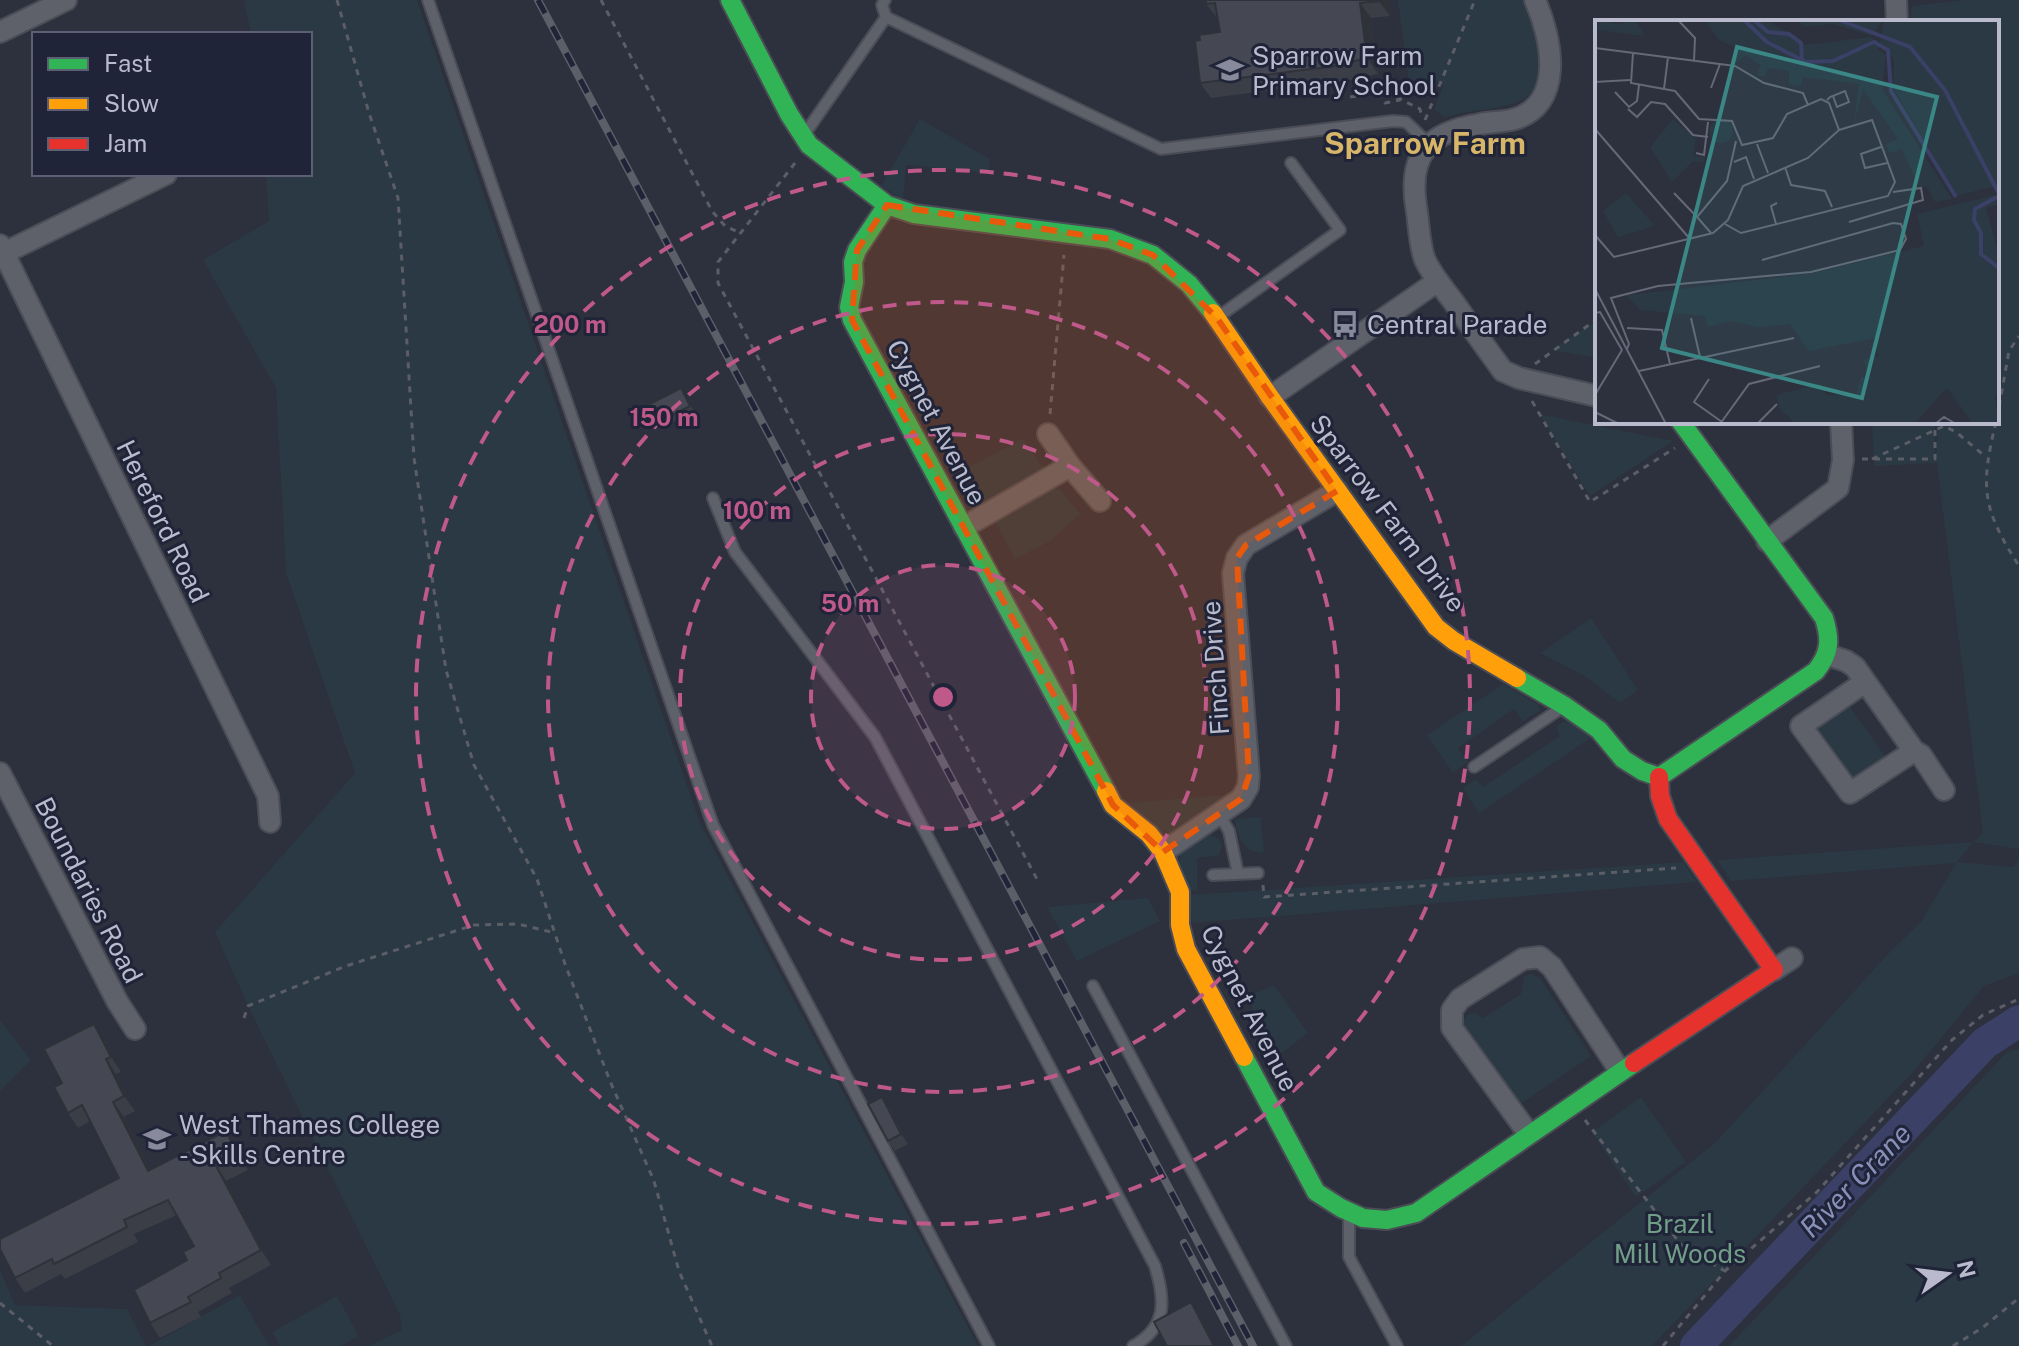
<svg xmlns="http://www.w3.org/2000/svg" width="2019" height="1346" font-family="'Public Sans',sans-serif">
<rect width="100%" height="100%" fill="#2d303d"/>
<!-- green -->
<path fill="#2a3943" d="M 244,0 L 417,0 L 700,823 L 978,1346 L 368,1346 L 402,1330 L 400,1315 L 248,1006 L 215,932 L 355,773 L 286,573 L 276,388 L 203,260 L 269,221 L 266,174 L 310,174 L 310,34 L 251,34 Z
M 1398,0 L 1530,0 C 1538,31 1558,92 1512,104 C 1490,110 1467,111 1445,117 L 1434,109 L 1443,86 L 1436,81 L 1410,92 Z
M 1965,0 L 2019,0 L 2019,849 L 1973,842 L 1957,862 L 2014,867 L 2019,857 L 2019,973 L 1984,986 L 1913,1072 L 1652,1346 L 1461,1346 L 1716,1142 L 1890,952 L 1921,922 L 1956,863 L 1731,881 L 1717,860 L 1973,842 L 1983,833 L 1937,463 L 1874,466 L 1872,422 L 1934,422 L 1936,462 L 1938,422 L 1997,422 L 1997,22 L 1910,22 L 1912,6 Z
M 920,119 L 990,159 L 988,173 L 906,165 L 903,200 L 881,186 Z
M 1597,320 L 1597,358 L 1551,350 Z
M 1539,414 L 1673,441 L 1590,496 Z
M 1023,439 L 1043,468 L 1041,476 L 987,505 L 969,467 Z
M 1053,489 L 1060,489 L 1080,514 L 1050,541 L 1015,559 L 995,521 Z
M 1591,618 L 1638,690 L 1620,703 L 1583,675 L 1540,653 Z
M 1503,684 L 1539,705 L 1539,711 L 1523,721 L 1514,709 L 1458,748 L 1468,762 L 1453,773 L 1427,735 Z
M 1847,703 L 1885,756 L 1851,780 L 1814,727 Z
M 1567,720 L 1592,737 L 1479,813 L 1463,788 L 1476,779 L 1483,787 L 1560,736 L 1556,726 Z
M 1227,795 L 1167,836 L 1129,803 Z
M 1261,817 L 1264,853 C 1244,853 1237,838 1235,819 Z
M 1210,835 L 1219,839 L 1222,846 L 1219,855 L 1197,858 L 1197,891 L 1188,890 L 1179,858 L 1182,852 Z
M 1683,862 L 1697,882 L 1192,923 L 1190,895 Z
M 1148,898 L 1160,921 L 1077,961 L 1047,907 Z
M 1531,974 L 1540,978 L 1591,1056 L 1516,1107 L 1463,1029 L 1462,1021 L 1468,1014 L 1476,1013 L 1483,1018 L 1521,994 L 1524,976 Z
M 1274,985 L 1308,1033 L 1278,1056 L 1246,997 Z
M 0,1020 L 31,1060 L 0,1091 Z
M 2019,1049 L 2019,1346 L 1729,1346 L 2007,1052 Z
M 1641,1097 L 1686,1162 L 1636,1197 L 1592,1132 Z
M 0,1270 L 15,1305 L 127,1309 L 146,1346 L 0,1346 Z
M 240,1295 L 269,1346 L 149,1346 Z
M 337,1296 L 359,1336 L 341,1346 L 280,1346 L 272,1332 Z"/>
<g fill="none" stroke-linecap="round" stroke-linejoin="round">
<!-- river -->
<path stroke="#3a4066" stroke-width="32" d="M 1696,1346 L 1985,1043 L 2019,1021"/>
<!-- lane casing -->
<g stroke="#4a4c56" stroke-width="14">
<path id="lane" d="M 428,0 L 713,825 L 989,1346
M 885,0 L 882,5 L 886,17
M 804,135 L 886,17 L 1161,149 L 1393,121 L 1406,122 L 1428,143
M 1218,317 L 1340,230 L 1291,163
M 713,498 L 735,552 L 875,737 L 1155,1266 C 1165,1299 1168,1327 1133,1346
M 1474,767 L 1563,707
M 1219,814 L 1229,831 L 1238,874
M 1213,875 L 1258,873
M 1093,986 L 1286,1346
M 1349,1216 L 1349,1257 L 1397,1346"/>
</g>
<!-- street casing -->
<g stroke="#4a4c56" stroke-width="24">
<path id="street" d="M 1535,0 C 1552,38 1566,107 1511,120 C 1501,122 1490,122 1480,124 C 1430,132 1408,153 1416,206 C 1419,223 1419,245 1425,260 C 1432,275 1443,288 1453,301 C 1469,324 1486,348 1503,371 L 1519,378 L 1597,396
M 1896,0 L 1897,22
M 0,32 L 66,0
M 0,245 L 268,796 L 270,822
M 4,253 L 166,174
M 1270,397 L 1438,281
M 1048,434 L 1070,466
M 964,527 L 1070,466 L 1100,501
M 1767,541 L 1838,488 L 1843,460 L 1841,422
M 1828,655 L 1846,661 L 1855,667 L 1914,751 L 1850,793 L 1801,726 L 1865,682
M 1914,751 L 1921,755 L 1944,790
M 0,773 L 117,1001 L 135,1029
M 1163,852 L 1241,799 L 1248,787 L 1249,776 L 1233,573 L 1237,558 L 1246,545 L 1337,491
M 1774,970 L 1792,958
M 1528,1133 L 1452,1028 L 1452,1010 L 1460,999 L 1523,959 L 1540,957 L 1552,967 L 1620,1071"/>
</g>
<!-- fast casing -->
<g stroke="#4a4c56" stroke-width="22">
<path id="fast" d="M 730,0 L 789,114 L 809,145 L 887,205 L 914,214 L 1110,239 L 1153,255 L 1189,284 L 1213,313
M 887,205 L 857,250 L 853,262 L 854,282 L 849,307 L 852,320 L 1106,791
M 1517,678 L 1565,706 L 1599,730 L 1623,759 L 1642,771 L 1659,777 L 1816,671 C 1830,653 1831,640 1824,618 L 1681,422
M 1244,1057 L 1316,1192 L 1341,1208 L 1363,1218 L 1387,1220 L 1416,1213 L 1634,1063"/>
</g>
<!-- slow casing -->
<g stroke="#4a4c56" stroke-width="22">
<path id="slow" d="M 1213,313 L 1270,397 L 1436,627 L 1454,641 L 1517,678
M 1106,791 L 1113,805 L 1149,834 L 1163,852 L 1180,892 L 1180,925 L 1186,949 L 1244,1057"/>
</g>
<!-- jam casing -->
<g stroke="#4a4c56" stroke-width="22">
<path id="jam" d="M 1634,1063 L 1774,970 L 1668,819 L 1660,796 L 1659,777"/>
</g>
<!-- path -->
<path stroke="#5b5e67" stroke-width="3" stroke-dasharray="6 6" stroke-linecap="butt" d="M 337,0 L 369,113 L 398,198 L 414,458 L 446,670 L 474,765 L 537,879 L 565,964 L 610,1081 L 654,1181 L 679,1271 L 712,1346
M 601,0 L 712,211 L 725,226 L 740,233
M 1377,93 L 1385,103 L 1400,100
M 1350,97 L 1386,92 L 1420,109 L 1422,118
M 1425,120 L 1475,0
M 795,163 L 718,262 L 718,283 L 1038,881
M 1535,364 L 1597,319
M 1532,401 L 1590,502 L 1675,448
M 1050,414 L 1064,255
M 1997,418 L 2009,351 L 2019,336
M 1996,422 C 1980,488 1982,508 2019,566
M 1862,459 L 1935,459 L 1935,422
M 1872,459 L 1944,426 L 1956,432 L 1986,457
M 1263,885 L 1264,897 L 1676,868
M 244,1018 L 248,1006 L 346,966 L 474,925 L 518,924 L 555,933
M 1585,1120 L 1682,1246 L 1725,1271
M 0,1303 L 53,1346
M 1663,1346 L 1725,1271 L 1817,1192 L 1952,1040 L 1983,1015 L 2019,999
M 1953,1346 L 1982,1328 L 2019,1298"/>
<!-- lane -->
<use href="#lane" stroke="#5e606a" stroke-width="10"/>
<!-- street -->
<use href="#street" stroke="#5e606a" stroke-width="20"/>
<!-- fast -->
<use href="#fast" stroke="#30b455" stroke-width="18"/>
<!-- slow -->
<use href="#slow" stroke="#ff9f0a" stroke-width="18"/>
<!-- jam -->
<use href="#jam" stroke="#e5322d" stroke-width="18"/>
<!-- rail casing -->
<g stroke="#5c5e68" stroke-width="8">
<path id="rail" d="M 538,0 L 1253,1346
M 1184,1243 L 1238,1346"/>
</g>
<!-- rail -->
<use href="#rail" stroke="#202438" stroke-width="5" stroke-dasharray="15" stroke-linecap="butt"/>
</g>
<!-- wall -->
<path fill="#3b3e47" d="M 1206,0 L 1389,0 L 1390,16 L 1371,18 L 1378,74 L 1346,81 L 1211,98 L 1200,83 L 1200,40 L 1220,32 L 1218,19 L 1206,4 Z
M 681,388 L 694,411 L 661,428 L 657,423 Z
M 104,1039 L 121,1072 L 116,1074 L 135,1111 L 124,1117 L 150,1170 L 226,1131 L 236,1146 L 248,1170 L 226,1181 L 271,1265 L 229,1288 L 232,1293 L 198,1312 L 201,1317 L 160,1338 L 150,1323 L 194,1246 L 177,1215 L 134,1234 L 138,1242 L 65,1279 L 61,1274 L 25,1293 L 15,1278 L 119,1178 L 90,1121 L 78,1128 L 68,1113 L 62,1083 Z
M 889,1107 L 908,1144 L 895,1151 L 888,1141 Z"/>
<!-- shaded-wall -->
<path fill="#303239" d="M 1379,0 L 1389,0 L 1390,16 L 1379,1 Z
M 1360,3 L 1371,18 L 1378,74 L 1367,58 Z
M 94,1024 L 104,1039 L 121,1072 L 111,1057 Z
M 106,1059 L 116,1074 L 135,1111 L 124,1096 Z
M 882,1097 L 889,1107 L 908,1144 L 901,1134 Z
M 113,1102 L 124,1117 L 158,1186 L 148,1171 Z
M 226,1131 L 236,1146 L 248,1170 L 238,1155 Z
M 216,1166 L 226,1181 L 271,1265 L 261,1250 Z
M 1191,1302 L 1202,1317 L 1216,1346 L 1214,1346 Z"/>
<!-- building -->
<path fill="#454852" stroke="#303239" stroke-width="2" d="M 1206,0 L 1379,0 L 1379,1 L 1360,3 L 1367,58 L 1335,66 L 1200,83 L 1195,41 L 1200,40 L 1199,35 L 1220,32 L 1215,3 L 1206,4 Z
M 681,388 L 690,406 L 657,423 L 648,405 Z
M 94,1024 L 111,1057 L 106,1059 L 124,1096 L 113,1102 L 148,1171 L 226,1131 L 238,1155 L 216,1166 L 261,1250 L 219,1273 L 221,1278 L 188,1297 L 191,1302 L 150,1323 L 134,1290 L 187,1260 L 183,1252 L 194,1246 L 168,1200 L 124,1220 L 127,1227 L 54,1264 L 52,1259 L 15,1278 L 0,1249 L 0,1239 L 119,1178 L 82,1105 L 68,1113 L 54,1087 L 62,1083 L 44,1049 Z
M 882,1097 L 901,1134 L 888,1141 L 868,1104 Z
M 1191,1302 L 1214,1346 L 1167,1346 L 1154,1322 Z"/>
<!-- marked area -->
<path fill="#e8590c" fill-opacity="0.2" stroke="#e8590c" stroke-width="6" stroke-dasharray="16 10" stroke-linejoin="round" d="M 887,205 L 1110,239 L 1153,255 L 1217,318 L 1337,491 L 1246,545 L 1237,558 L 1249,776 L 1241,799 L 1163,852 L 1113,805 L 852,320 L 857,250 Z"/>
<!-- distance rings -->
<circle cx="943" cy="697" r="132" fill="#be5989" fill-opacity=".12"/>
<g fill="none" stroke="#be5989" stroke-width="4" stroke-dasharray="14 10">
<circle cx="943" cy="697" r="132"/>
<circle cx="943" cy="697" r="263"/>
<circle cx="943" cy="697" r="395"/>
<circle cx="943" cy="697" r="527"/>
</g>
<!-- icons -->
<defs>
<g id="school-bare" transform="scale(2.16)"><path d="M0-5L7-2L0 1L-7-2ZM-4 1L0 2.5L4 1V4Q0 6-4 4Z" fill="#888a9b" stroke="#202438" stroke-width="2.5" paint-order="stroke"/></g>
<g id="bus-bare" transform="scale(2.16)"><path d="M-5-6H5V4H4V6H2V4H-2V6H-4V4H-5ZM-3.5-4V0h7V-4ZM-3.5 1.2v1.5H-2V1.2ZM2 1.2v1.5H3.5V1.2Z" fill="#888a9b" stroke="#202438" stroke-width="2.5" paint-order="stroke"/></g>
<g id="university-bare" transform="scale(2.16)"><path d="M0-5L7-2L0 1L-7-2ZM-4 1L0 2.5L4 1V4Q0 6-4 4Z" fill="#888a9b" stroke="#202438" stroke-width="2.5" paint-order="stroke"/></g>
</defs>
<g fill-rule="evenodd">
<use href="#school-bare" x="1230" y="70"/>
<use href="#bus-bare" x="1345" y="324"/>
<use href="#university-bare" x="157" y="1139"/>
</g>
<g text-anchor="middle" dominant-baseline="central" stroke-width="6" stroke-linejoin="round" paint-order="stroke">
<!-- poi labels -->
<g font-size="26" fill="#b9bbcd" stroke="#202438" text-anchor="start">
<text x="1252" y="55">Sparrow Farm<tspan x="1252" dy="30">Primary School</tspan></text>
<text x="1367" y="324">Central Parade</text>
<text x="179" y="1124">West Thames College<tspan x="179" dy="30">- Skills Centre</tspan></text>
</g>
<!-- street labels -->
<g font-size="26" fill="#b9bbcd" stroke="#202438">
<text transform="translate(937 422) rotate(62)">Cygnet Avenue</text>
<text transform="translate(1388 513) rotate(53)">Sparrow Farm Drive</text>
<text transform="translate(163 521) rotate(64)">Hereford Road</text>
<text transform="translate(1215 668) rotate(-94)">Finch Drive</text>
<text transform="translate(89 890) rotate(63)">Boundaries Road</text>
<text transform="translate(1250 1008) rotate(63)">Cygnet Avenue</text>
</g>
<!-- park labels -->
<g font-size="26" fill="#709e86" stroke="#202438">
<text x="1680" y="1223">Brazil<tspan x="1680" dy="30">Mill Woods</tspan></text>
</g>
<!-- water labels -->
<g font-size="28" font-style="italic" fill="#8790b8" stroke="#202438">
<text transform="translate(1855 1180) rotate(-46)">River Crane</text>
</g>
<!-- quarter labels -->
<g font-size="30" font-weight="bold" fill="#d7b569" stroke="#202438">
<text x="1425" y="143">Sparrow Farm</text>
</g>
</g>
<!-- overview -->
<g transform="translate(1595 20)">
<rect width="404" height="404" fill="#2d303d"/>
<path d="M 4,0 L 23,4 L 40,0 L 50,16 L 3,10 ZM 110,0 L 173,0 L 211,25 L 275,17 L 285,23 L 289,0 L 404,0 L 404,165 L 362,176 L 298,68 L 299,40 L 289,24 L 282,29 L 291,35 L 287,69 L 357,179 L 340,182 L 331,166 L 324,167 L 307,129 L 294,133 L 291,124 L 303,119 L 268,69 L 259,104 L 264,64 L 208,57 L 206,66 L 194,64 L 194,51 L 173,48 L 169,57 L 162,55 L 166,45 L 151,35 L 139,44 L 141,28 L 124,20 ZM 201,0 L 288,0 L 277,16 L 238,4 L 211,7 ZM 78,99 L 101,119 L 98,136 L 109,137 L 108,142 L 98,141 L 77,162 L 55,127 ZM114 111a12 12 0 1 1 24 0a12 12 0 1 1-24 0ZM 31,173 L 60,206 L 23,217 L 8,191 ZM 404,174 L 404,184 L 391,188 L 404,235 L 404,372 L 400,377 L 404,404 L 378,404 L 352,368 L 319,404 L 201,404 L 184,388 L 181,375 L 226,363 L 231,375 L 261,374 L 266,358 L 273,356 L 269,340 L 283,336 L 280,318 L 214,331 L 195,304 L 163,307 L 135,301 L 113,307 L 110,296 L 45,290 L 31,275 L 215,254 L 329,226 L 322,194 Z" fill="#2a3943"/>
<path fill="none" stroke="#3a4066" stroke-width="4" d="M 149,0 L 172,22 L 211,42 L 238,41 L 279,22 L 293,30 L 296,71 L 361,177M 159,0 L 173,12 L 194,14 L 206,23 L 207,40M 244,0 L 315,27 L 350,70 L 404,174M 404,176 L 380,189 L 379,200 L 386,213 L 386,234 L 404,248"/>
<path fill="none" stroke="#656877" stroke-width="2" d="M 83,0 L 100,18 L 99,41M 0,28 L 140,46 L 169,63 L 208,73 L 213,85M 38,33 L 36,63 L 69,69M 1,58 L 0,62 L 35,60M 116,68 L 125,44M 20,72 L 34,87 L 42,81 L 44,65M 232,80 L 235,77 L 250,71 L 254,82 L 242,87 L 238,76M 33,89 L 42,97 L 56,82 L 70,84 L 98,115 L 113,117M 0,109 L 95,219M 162,124 L 173,153M 286,127 L 266,134 L 270,148 L 292,143M 101,133 L 109,135 L 113,102M 139,142 L 151,137 L 159,159M 190,147 L 196,165 L 230,171 L 237,187M 79,173 L 102,197M 254,202 L 328,180 L 326,168 L 298,172M 130,204 L 146,213 L 293,176 L 300,162 L 277,100 L 244,110M 181,204 L 176,186 L 182,183M 116,213 L 102,197 L 132,161 L 141,121M 0,215 L 19,237 L 118,213 L 133,200 L 148,166 L 213,138 L 244,110 L 234,83 L 226,79 L 192,94 L 178,118 L 147,125 L 137,101 L 104,99 L 80,71 L 69,69 L 73,37M 0,269 L 71,404M 0,293 L 5,292 L 27,330 L 0,375M 96,298 L 105,337M 32,308 L 67,310 L 75,344M 32,329 L 34,324 L 16,278 L 63,266 L 216,252 L 305,230 L 311,219 L 306,204 L 298,203 L 167,240M 44,351 L 199,318M 114,359 L 99,382 L 127,402M 0,392 L 24,404M 125,404 L 154,364 L 225,346M 162,404 L 182,384M 340,404 L 349,397 L 361,404"/>
<path fill="#3a8786" fill-opacity="0.15" stroke="#3a8786" stroke-width="4" d="M 142,27 L 342,77 L 267,378 L 67,328 Z"/>
<rect width="404" height="404" fill="none" stroke="#b9bbcd" stroke-width="4"/>
</g>
<circle cx="943" cy="697" r="12" fill="#be5989" stroke="#202438" stroke-width="4"/>
<g font-size="24" text-anchor="middle" font-weight="bold" fill="#be5989" stroke="#202438" stroke-width="6" stroke-linejoin="round" paint-order="stroke">
<text x="570" y="333">200 m</text>
<text x="664" y="426">150 m</text>
<text x="757" y="519">100 m</text>
<text x="850" y="612">50 m</text>
</g>
<!-- legend -->
<rect x="32" y="32" width="280" height="144" fill="#202438" stroke="#5d6074" stroke-width="2"/>
<rect x="48" y="58" width="40" height="12" fill="#30b455" stroke="#5d6074" stroke-width="2"/>
<text x="104" y="72" font-size="24" fill="#b9bbcd">Fast</text>
<rect x="48" y="98" width="40" height="12" fill="#ff9f0a" stroke="#5d6074" stroke-width="2"/>
<text x="104" y="112" font-size="24" fill="#b9bbcd">Slow</text>
<rect x="48" y="138" width="40" height="12" fill="#e5322d" stroke="#5d6074" stroke-width="2"/>
<text x="104" y="152" font-size="24" fill="#b9bbcd">Jam</text>
<!-- north arrow -->
<g transform="translate(1947 1274) rotate(76)" stroke="#202438" stroke-width="6" paint-order="stroke">
<path d="M0-6L14 30L0 20L-14 30Z" fill="#b9bbcd"/>
<text y="-12" font-size="22" font-weight="bold" text-anchor="middle" fill="#b9bbcd">N</text>
</g>
</svg>
